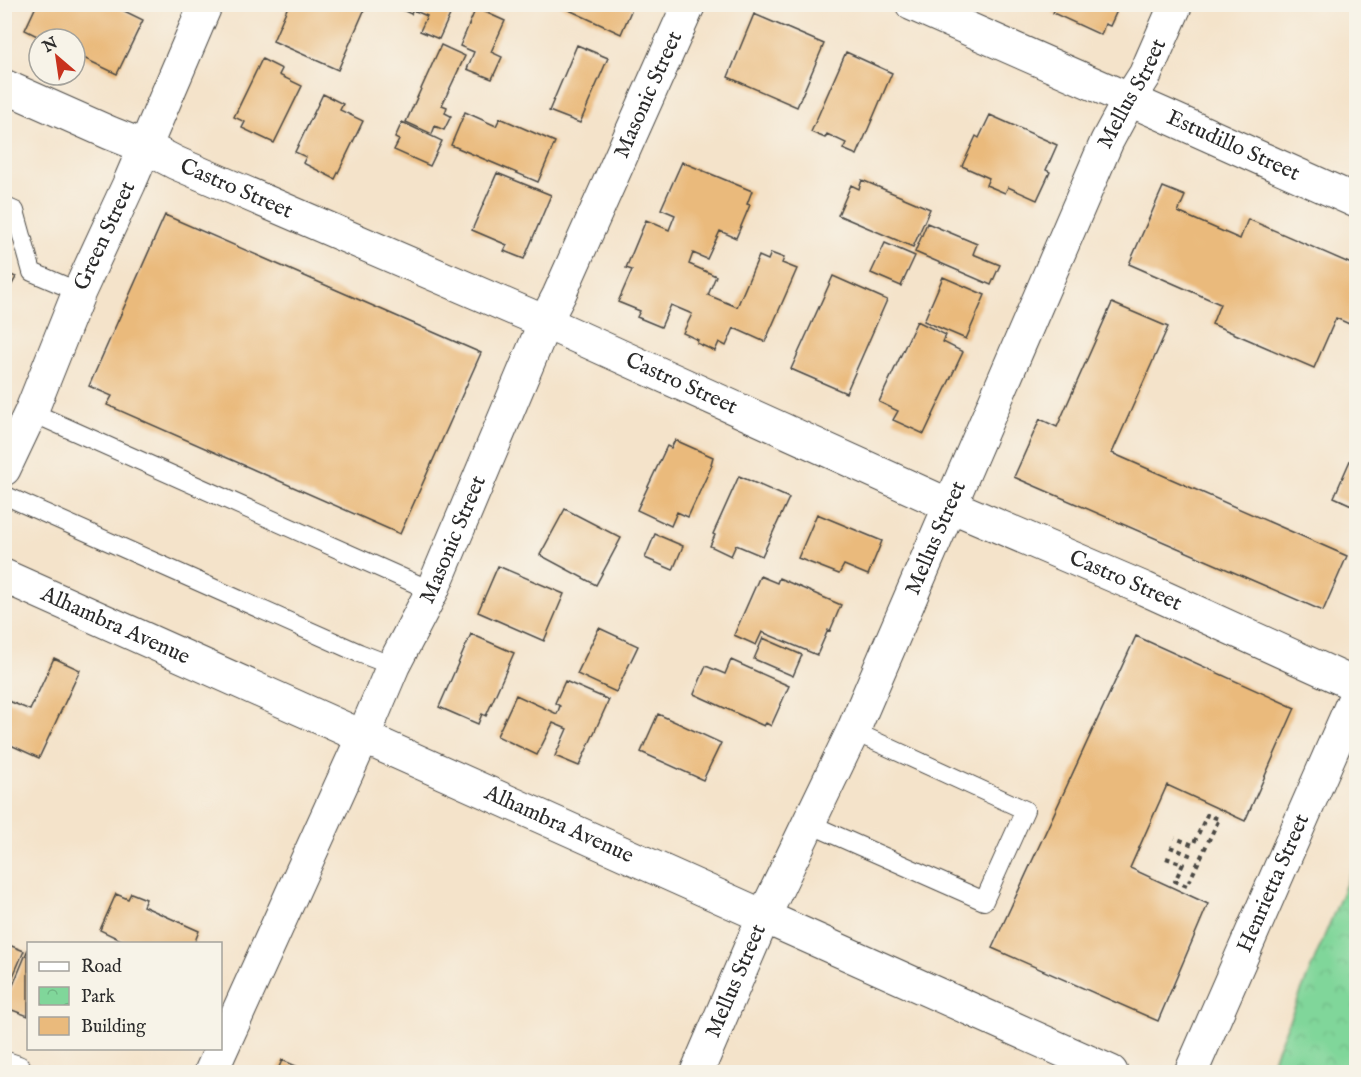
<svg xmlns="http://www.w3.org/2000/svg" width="1361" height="1077" font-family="'IM FELL English',serif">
<defs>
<pattern id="park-crowns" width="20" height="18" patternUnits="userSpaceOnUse" patternTransform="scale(1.5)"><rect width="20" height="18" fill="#80d69a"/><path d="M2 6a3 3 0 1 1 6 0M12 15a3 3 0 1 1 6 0" fill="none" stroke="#6fb885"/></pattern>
</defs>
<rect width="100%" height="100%" fill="#f7f3e8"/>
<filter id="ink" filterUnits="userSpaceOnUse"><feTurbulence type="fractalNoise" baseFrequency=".0167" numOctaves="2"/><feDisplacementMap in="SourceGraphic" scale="12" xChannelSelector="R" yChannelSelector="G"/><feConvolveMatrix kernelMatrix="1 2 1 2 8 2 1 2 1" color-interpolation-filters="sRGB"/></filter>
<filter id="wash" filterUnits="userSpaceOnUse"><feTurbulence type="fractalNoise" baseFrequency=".008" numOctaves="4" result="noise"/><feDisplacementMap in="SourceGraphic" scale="24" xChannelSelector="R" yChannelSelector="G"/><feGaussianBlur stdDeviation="1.35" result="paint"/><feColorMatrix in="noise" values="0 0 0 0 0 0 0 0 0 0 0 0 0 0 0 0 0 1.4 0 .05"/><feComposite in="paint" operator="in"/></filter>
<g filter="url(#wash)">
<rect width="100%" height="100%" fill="#f4e3ca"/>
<!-- park -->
<path fill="url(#park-crowns)" stroke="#568062" stroke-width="1.5" d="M 1356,860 L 1356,1072 L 1279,1072 L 1269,1069 Z"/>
<g id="blocks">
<!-- building -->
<path fill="#eaba7c" d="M 37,4 L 110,4 L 143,20 L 117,74 L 75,54 L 75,39 L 43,39 L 25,30 Z
M 289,4 L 367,4 L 338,70 L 273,41 Z
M 394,4 L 455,4 L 439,39 L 420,31 L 427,16 L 413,10 L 411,14 L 394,6 Z
M 556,4 L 634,4 L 621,34 Z
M 1057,4 L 1120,4 L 1110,26 L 1105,24 L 1101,35 L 1053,13 Z
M 476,8 L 505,21 L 491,52 L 502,57 L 492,79 L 467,69 L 474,52 L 460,46 Z
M 754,14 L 824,44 L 797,107 L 728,77 Z
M 441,45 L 465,56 L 442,105 L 447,107 L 445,113 L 451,116 L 444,130 L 435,126 L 432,134 L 406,122 Z
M 577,45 L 608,58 L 580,123 L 549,111 Z
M 846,52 L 892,73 L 857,155 L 843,149 L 846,143 L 827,134 L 825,138 L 811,132 Z
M 262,59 L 282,69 L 279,75 L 302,86 L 274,143 L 242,128 L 245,122 L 234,117 Z
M 323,94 L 343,104 L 340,110 L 363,121 L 335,179 L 303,163 L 306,157 L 295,152 Z
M 465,112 L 496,126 L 500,118 L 555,142 L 538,182 L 451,145 Z
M 990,115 L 1057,145 L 1046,170 L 1050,172 L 1037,200 L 1008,187 L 1005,193 L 986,185 L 989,178 L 962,166 L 976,136 L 979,138 Z
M 402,122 L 442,141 L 430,166 L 394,150 L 399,140 L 395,138 Z
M 682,162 L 752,191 L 747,204 L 750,205 L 736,238 L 720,231 L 707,259 L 693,253 L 689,264 L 716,276 L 708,295 L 737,307 L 759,256 L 768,260 L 771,253 L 784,258 L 782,263 L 797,269 L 765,342 L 734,328 L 726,346 L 719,342 L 715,351 L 697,343 L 698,340 L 683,333 L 692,314 L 671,305 L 661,327 L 637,317 L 640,311 L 618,302 L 632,270 L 626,268 L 646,220 L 669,230 L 675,215 L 661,209 Z
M 497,173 L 551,195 L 524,259 L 504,251 L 507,245 L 472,230 Z
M 862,180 L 930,209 L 913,247 L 838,215 L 851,185 L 859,189 Z
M 1163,187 L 1185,196 L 1178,212 L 1240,239 L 1248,219 L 1356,266 L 1356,283 L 1351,296 L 1356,299 L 1356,327 L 1336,318 L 1314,368 L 1212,324 L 1220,304 L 1129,264 Z
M 165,215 L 481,353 L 400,534 L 107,405 L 112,396 L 89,386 Z
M 927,223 L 977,244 L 973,254 L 1000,265 L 991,285 L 915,252 Z
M 885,243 L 915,256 L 901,286 L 871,273 Z
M 4,272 L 16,277 L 4,299 Z
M 833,276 L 887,300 L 846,393 L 791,369 Z
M 943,277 L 985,295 L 966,339 L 924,321 Z
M 1112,303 L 1168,327 L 1112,453 L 1347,556 L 1323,611 L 1014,477 L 1040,419 L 1057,427 Z
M 917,321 L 946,335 L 943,342 L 963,352 L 924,434 L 893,420 L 898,411 L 879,402 Z
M 675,440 L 713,457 L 711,464 L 712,465 L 688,517 L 677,512 L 671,526 L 637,510 L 667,446 L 671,448 Z
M 1356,447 L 1356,507 L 1334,497 Z
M 739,476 L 789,498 L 762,556 L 736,545 L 731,556 L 710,546 L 715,535 L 713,534 Z
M 565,509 L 621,538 L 596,585 L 540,555 Z
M 817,514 L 882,541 L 868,575 L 844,565 L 839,574 L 798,558 Z
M 655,534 L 683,546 L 673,570 L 645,558 Z
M 498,566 L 564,594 L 544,641 L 478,612 Z
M 760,576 L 777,583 L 779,578 L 841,605 L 830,631 L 828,630 L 817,655 L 762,632 L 756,645 L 734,635 Z
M 599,628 L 638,646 L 616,692 L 577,674 Z
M 471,634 L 514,653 L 486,716 L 482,714 L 478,724 L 439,707 Z
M 1136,636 L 1295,708 L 1245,821 L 1167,785 L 1130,868 L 1208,904 L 1158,1021 L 992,948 Z
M 763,638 L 802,655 L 793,676 L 754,659 Z
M 54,658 L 80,670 L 39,758 L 4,742 L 4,699 L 30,710 Z
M 731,660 L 789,686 L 771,726 L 766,723 L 764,726 L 694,694 L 706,666 L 725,674 Z
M 565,681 L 609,700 L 579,766 L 555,756 L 567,729 L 553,723 L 537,755 L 497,736 L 516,695 L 557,714 L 560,706 L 555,703 Z
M 658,714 L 721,743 L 703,780 L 641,752 Z
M 131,893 L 146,899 L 143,906 L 199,931 L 194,944 L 129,944 L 100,930 L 116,894 L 128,899 Z
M 4,943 L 24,951 L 4,997 Z
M 28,949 L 28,1016 L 4,1007 Z
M 282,1060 L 305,1070 L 307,1066 L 322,1072 L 277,1072 Z"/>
</g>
</g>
<g filter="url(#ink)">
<use href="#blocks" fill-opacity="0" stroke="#494743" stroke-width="1.5"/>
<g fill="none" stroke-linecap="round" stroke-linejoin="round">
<!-- service casing -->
<g stroke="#494743" stroke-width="20">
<path id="service" d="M 4,206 L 15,211 L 32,272 L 79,292
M 31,412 L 432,591
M 4,495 L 359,653 L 393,666
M 810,824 L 984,901 L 1025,810 L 853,731"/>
</g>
<!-- minor casing -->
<g stroke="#494743" stroke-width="35">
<g id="minor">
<path id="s1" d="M 912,4 L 1162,114 L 1356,201"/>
<path id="s2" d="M 4,86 L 110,133 L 145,147 L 176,163 L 545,322 L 951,506 L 1145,589 L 1356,685"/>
<path id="s3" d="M 4,469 L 31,412 L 79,292 L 129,184 L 206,4"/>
<path id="s4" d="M 211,1072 L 363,737 L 393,666 L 432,591 L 545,322 L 559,295 L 689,4"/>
<path id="s5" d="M 697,1072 L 764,916 L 853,731 L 1107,141 L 1129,100 L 1145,75 L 1176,4"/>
<path id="s6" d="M 1191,1072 L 1356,695"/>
</g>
</g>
<!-- secondary casing -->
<g stroke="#494743" stroke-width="35">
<g id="secondary">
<path id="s7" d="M 4,576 L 1111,1072"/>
<path d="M 4,1068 L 16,1072"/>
</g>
</g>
<!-- path -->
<path stroke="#494743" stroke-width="4" stroke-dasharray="4.5 4.5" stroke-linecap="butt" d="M 1170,847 L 1192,856
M 1166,858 L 1183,864 L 1175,881 L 1187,886 L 1219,819 L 1207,815 L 1193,845 L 1175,838"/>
<!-- service -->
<use href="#service" stroke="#fff" stroke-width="18"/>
<!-- minor -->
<use href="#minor" stroke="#fff" stroke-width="33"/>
<!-- secondary -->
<use href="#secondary" stroke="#fff" stroke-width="33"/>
</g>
</g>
<g text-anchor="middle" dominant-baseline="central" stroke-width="4.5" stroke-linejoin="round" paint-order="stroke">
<!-- street labels -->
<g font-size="22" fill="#2b2b2b" stroke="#f7f3e8">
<text stroke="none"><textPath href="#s5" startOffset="1071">Mellus Street</textPath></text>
<text stroke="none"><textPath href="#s4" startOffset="1071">Masonic Street</textPath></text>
<text stroke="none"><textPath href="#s1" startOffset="351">Estudillo Street</textPath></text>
<text stroke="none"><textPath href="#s2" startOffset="254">Castro Street</textPath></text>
<text stroke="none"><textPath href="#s3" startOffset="254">Green Street</textPath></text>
<text stroke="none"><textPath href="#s2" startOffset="740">Castro Street</textPath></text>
<text stroke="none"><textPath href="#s5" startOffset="585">Mellus Street</textPath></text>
<text stroke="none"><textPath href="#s4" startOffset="585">Masonic Street</textPath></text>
<text stroke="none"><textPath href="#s2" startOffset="1226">Castro Street</textPath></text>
<text stroke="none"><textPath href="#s7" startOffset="122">Alhambra Avenue</textPath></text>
<text stroke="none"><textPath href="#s7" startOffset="608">Alhambra Avenue</textPath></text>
<text stroke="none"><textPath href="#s6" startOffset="206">Henrietta Street</textPath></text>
<text stroke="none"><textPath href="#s5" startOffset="99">Mellus Street</textPath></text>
</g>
</g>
<!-- margin -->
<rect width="1361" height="1077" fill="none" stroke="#f7f3e8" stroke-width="24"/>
<!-- legend -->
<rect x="27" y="942" width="195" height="108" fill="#f7f3e8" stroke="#a5a39c" stroke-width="1.5"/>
<rect x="39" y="962" width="30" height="9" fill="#ffffff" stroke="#a5a39c" stroke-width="1.5"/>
<text x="81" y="972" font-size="18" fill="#2b2b2b">Road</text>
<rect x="39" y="987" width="30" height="18" fill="url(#park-crowns)" stroke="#a5a39c" stroke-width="1.5"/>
<text x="81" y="1002" font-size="18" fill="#2b2b2b">Park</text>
<rect x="39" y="1017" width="30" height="18" fill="#eaba7c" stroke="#a5a39c" stroke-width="1.5"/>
<text x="81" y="1032" font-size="18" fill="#2b2b2b">Building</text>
<!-- north arrow -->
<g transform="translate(57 57) rotate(331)"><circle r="28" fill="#f7f3e8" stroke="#a5a39c" stroke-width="1.5"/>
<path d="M0-4.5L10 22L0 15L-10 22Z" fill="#c8321e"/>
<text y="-9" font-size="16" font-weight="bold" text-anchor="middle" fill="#2b2b2b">N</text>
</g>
</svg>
